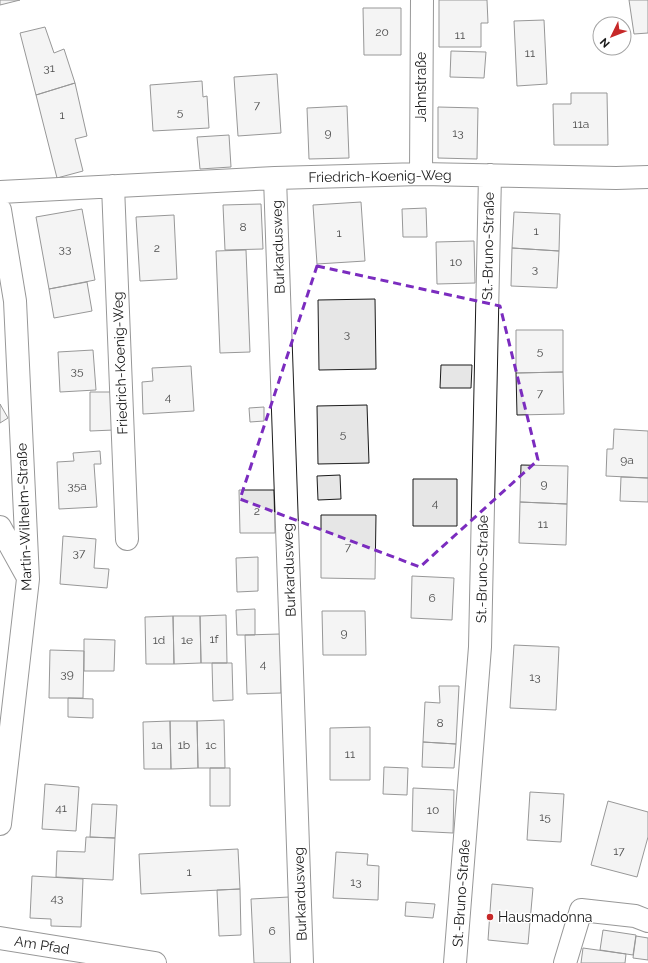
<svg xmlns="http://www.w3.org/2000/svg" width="648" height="963" font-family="Raleway,sans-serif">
<rect width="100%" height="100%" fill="#fff"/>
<!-- building -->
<path fill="#e6e6e6" stroke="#1a1a1a" d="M 0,0 L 20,0 L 0,5 Z
M 439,0 L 487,0 L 488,23 L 481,23 L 481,47 L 439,47 Z
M 629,0 L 648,0 L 648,33 L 634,34 Z
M 363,8 L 401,8 L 401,55 L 364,55 Z
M 544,20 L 547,84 L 517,86 L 514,21 Z
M 45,27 L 54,53 L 64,49 L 75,83 L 36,95 L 20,33 Z
M 451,51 L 486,52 L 484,78 L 450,77 Z
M 277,74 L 281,133 L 238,136 L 234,77 Z
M 202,81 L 203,97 L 207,96 L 209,128 L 153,131 L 150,85 Z
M 75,83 L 87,136 L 75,139 L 83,171 L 57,178 L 36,95 Z
M 571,93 L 607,93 L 608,145 L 554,145 L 553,104 L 571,104 Z
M 347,106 L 349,158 L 309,159 L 307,108 Z
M 438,107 L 478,108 L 477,159 L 438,158 Z
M 229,135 L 231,167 L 200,169 L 197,137 Z
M 361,202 L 365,261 L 317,264 L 313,205 Z
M 261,204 L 263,249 L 225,250 L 223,205 Z
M 426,208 L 427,237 L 403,237 L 402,209 Z
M 82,209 L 95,280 L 49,289 L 36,217 Z
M 514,212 L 560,214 L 559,251 L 512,248 Z
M 174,215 L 177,279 L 140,281 L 136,217 Z
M 474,241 L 475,283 L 437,284 L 436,242 Z
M 512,248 L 559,251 L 557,288 L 511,286 Z
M 246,250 L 250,352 L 220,353 L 216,251 Z
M 87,282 L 92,311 L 54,318 L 49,289 Z
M 375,299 L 376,369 L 319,370 L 318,300 Z
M 516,330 L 563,330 L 563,372 L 516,373 Z
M 93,350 L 96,390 L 60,392 L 58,352 Z
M 441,365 L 472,365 L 471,388 L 440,388 Z
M 191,366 L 194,411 L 143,414 L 142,382 L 153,381 L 152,368 Z
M 563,372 L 564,414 L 517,415 L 516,373 Z
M 90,392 L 113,392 L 114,430 L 90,431 Z
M 0,404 L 8,418 L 0,423 Z
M 367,405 L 369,463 L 318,464 L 317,406 Z
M 264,407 L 264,421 L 250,422 L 249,408 Z
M 614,429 L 648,431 L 648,478 L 606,476 L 607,449 L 613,449 Z
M 100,451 L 101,464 L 94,464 L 97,507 L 59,509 L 57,462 L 74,461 L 73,453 Z
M 521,465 L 568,466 L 567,504 L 520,502 Z
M 340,475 L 341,499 L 318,500 L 317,476 Z
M 621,477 L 648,478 L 648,502 L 620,501 Z
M 413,479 L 457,479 L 457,526 L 413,526 Z
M 239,490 L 274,490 L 275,533 L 240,533 Z
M 520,502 L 567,504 L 566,545 L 519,543 Z
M 321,515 L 376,515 L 375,579 L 321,578 Z
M 63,536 L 96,539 L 94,568 L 109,569 L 107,588 L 60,584 Z
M 258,557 L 258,591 L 237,592 L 236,558 Z
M 412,576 L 454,578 L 452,620 L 411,618 Z
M 255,609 L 255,635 L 237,635 L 236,610 Z
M 322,611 L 365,611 L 366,655 L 323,655 Z
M 226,615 L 227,663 L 201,663 L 200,616 Z
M 173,616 L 174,664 L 146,664 L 145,617 Z
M 173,616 L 200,616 L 201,663 L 174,664 Z
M 280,634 L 281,693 L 247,694 L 245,635 Z
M 84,639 L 115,640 L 114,671 L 84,671 Z
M 514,645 L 559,647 L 556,710 L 510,708 Z
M 50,650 L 84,651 L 83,698 L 49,698 Z
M 212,663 L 232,663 L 233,700 L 213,701 Z
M 439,686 L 459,686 L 456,744 L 423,742 L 425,702 L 440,703 Z
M 68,698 L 93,699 L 93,718 L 68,717 Z
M 224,720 L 225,768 L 198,768 L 197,721 Z
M 170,721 L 171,769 L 144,769 L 143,722 Z
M 170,721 L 197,721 L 198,768 L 171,769 Z
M 370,727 L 370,780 L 330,780 L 330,728 Z
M 423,742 L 456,744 L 454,768 L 422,767 Z
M 384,767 L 408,768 L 407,795 L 383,794 Z
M 210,768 L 230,768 L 230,806 L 210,806 Z
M 45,784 L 79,787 L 76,831 L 42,829 Z
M 413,788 L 454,790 L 453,833 L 412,831 Z
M 530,792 L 564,794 L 561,842 L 527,840 Z
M 608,801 L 648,812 L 648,837 L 637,877 L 591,865 Z
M 92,804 L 117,805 L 115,838 L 90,837 Z
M 86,837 L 115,838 L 113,880 L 56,877 L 57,851 L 85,852 Z
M 238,849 L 240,889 L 141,894 L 139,854 Z
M 336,852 L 368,854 L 367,865 L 379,866 L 378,900 L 333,898 Z
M 32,876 L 83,879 L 81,927 L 51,926 L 51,919 L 30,918 Z
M 492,884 L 533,888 L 528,944 L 488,940 Z
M 240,889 L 241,935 L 219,936 L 217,890 Z
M 289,897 L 292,963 L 254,963 L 251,899 Z
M 406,902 L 435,904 L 433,918 L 405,916 Z
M 603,930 L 636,935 L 633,955 L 600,950 Z
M 636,936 L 648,938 L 648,960 L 633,958 Z
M 583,948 L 626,954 L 625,963 L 581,963 Z"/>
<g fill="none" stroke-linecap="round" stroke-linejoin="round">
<!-- street casing -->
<g stroke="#1a1a1a" stroke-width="24">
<path id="street" d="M 421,174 L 422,0
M 275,178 L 302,963
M 113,186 L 127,539
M 0,192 L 275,178 L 421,174 L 616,178 L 648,177
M 0,210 L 15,301 L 28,579 L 0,824
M 0,527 L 26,574
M 0,938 L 155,963
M 455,963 L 480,647 L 490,175
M 565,963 L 581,910 L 635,916 L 648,921"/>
</g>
<!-- street -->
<use href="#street" stroke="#fff" stroke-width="22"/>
</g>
<!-- marked area -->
<path d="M0 0H648V963H0ZM 317,266 L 500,306 L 538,460 L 420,567 L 240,499 Z" fill="#fff" fill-opacity=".55" fill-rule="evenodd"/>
<path fill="none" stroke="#7b2cbf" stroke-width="3" stroke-dasharray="8 5" stroke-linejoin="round" d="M 317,266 L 500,306 L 538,460 L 420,567 L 240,499 Z"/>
<!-- markers -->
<circle fill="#c62828" stroke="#fff" stroke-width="1.5" cx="490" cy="917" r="4"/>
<g text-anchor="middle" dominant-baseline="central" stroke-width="3" stroke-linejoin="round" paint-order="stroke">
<!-- number labels -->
<g font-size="12" fill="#4d4d4d">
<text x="382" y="32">20</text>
<text x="460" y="35">11</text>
<text x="530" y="53">11</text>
<text x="49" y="68">31</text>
<text x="257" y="105">7</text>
<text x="180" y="112">5</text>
<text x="62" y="115">1</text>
<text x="581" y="124">11a</text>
<text x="328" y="133">9</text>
<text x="458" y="133">13</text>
<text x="243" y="227">8</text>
<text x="536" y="231">1</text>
<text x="339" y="233">1</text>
<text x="157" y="248">2</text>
<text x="65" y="249">33</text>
<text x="456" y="262">10</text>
<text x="535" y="269">3</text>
<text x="347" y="334">3</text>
<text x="540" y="351">5</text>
<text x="77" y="371">35</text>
<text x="540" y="393">7</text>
<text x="168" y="397">4</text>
<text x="343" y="434">5</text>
<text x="627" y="460">9a</text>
<text x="544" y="484">9</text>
<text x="77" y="486">35a</text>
<text x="435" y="503">4</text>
<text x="257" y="511">2</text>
<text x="543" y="524">11</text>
<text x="348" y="547">7</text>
<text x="79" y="553">37</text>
<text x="432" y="598">6</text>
<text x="344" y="633">9</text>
<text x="214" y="639">1f</text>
<text x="159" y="640">1d</text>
<text x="187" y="640">1e</text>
<text x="263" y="664">4</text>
<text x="67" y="674">39</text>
<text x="535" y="677">13</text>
<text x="440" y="723">8</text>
<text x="157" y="745">1a</text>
<text x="184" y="745">1b</text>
<text x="211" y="745">1c</text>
<text x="350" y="754">11</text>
<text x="61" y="808">41</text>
<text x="433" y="810">10</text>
<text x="545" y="817">15</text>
<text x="619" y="851">17</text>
<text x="189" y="872">1</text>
<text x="356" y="882">13</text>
<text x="57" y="898">43</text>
<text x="272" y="931">6</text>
</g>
<!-- street labels -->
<g font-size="14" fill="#1a1a1a" stroke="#fff">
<text transform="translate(421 87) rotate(-90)">Jahnstraße</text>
<text transform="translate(380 176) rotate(-1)">Friedrich-Koenig-Weg</text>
<text transform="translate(488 246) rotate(-89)">St.-Bruno-Straße</text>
<text transform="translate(278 247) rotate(-92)">Burkardusweg</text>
<text transform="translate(120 363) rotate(-92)">Friedrich-Koenig-Weg</text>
<text transform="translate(24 517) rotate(-92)">Martin-Wilhelm-Straße</text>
<text transform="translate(482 569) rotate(-89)">St.-Bruno-Straße</text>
<text transform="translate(289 570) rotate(-92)">Burkardusweg</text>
<text transform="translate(461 893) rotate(-86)">St.-Bruno-Straße</text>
<text transform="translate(300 894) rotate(-92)">Burkardusweg</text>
<text transform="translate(42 945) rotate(9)">Am Pfad</text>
</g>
<!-- poi labels -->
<g font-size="14" fill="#1a1a1a" stroke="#fff" text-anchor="start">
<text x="498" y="917">Hausmadonna</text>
</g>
</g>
<!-- north arrow -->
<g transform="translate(612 36) rotate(227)"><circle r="19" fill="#ffffff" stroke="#a3a3a3"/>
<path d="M0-3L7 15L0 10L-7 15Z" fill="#c62828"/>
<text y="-6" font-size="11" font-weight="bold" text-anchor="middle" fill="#1a1a1a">N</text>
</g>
</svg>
